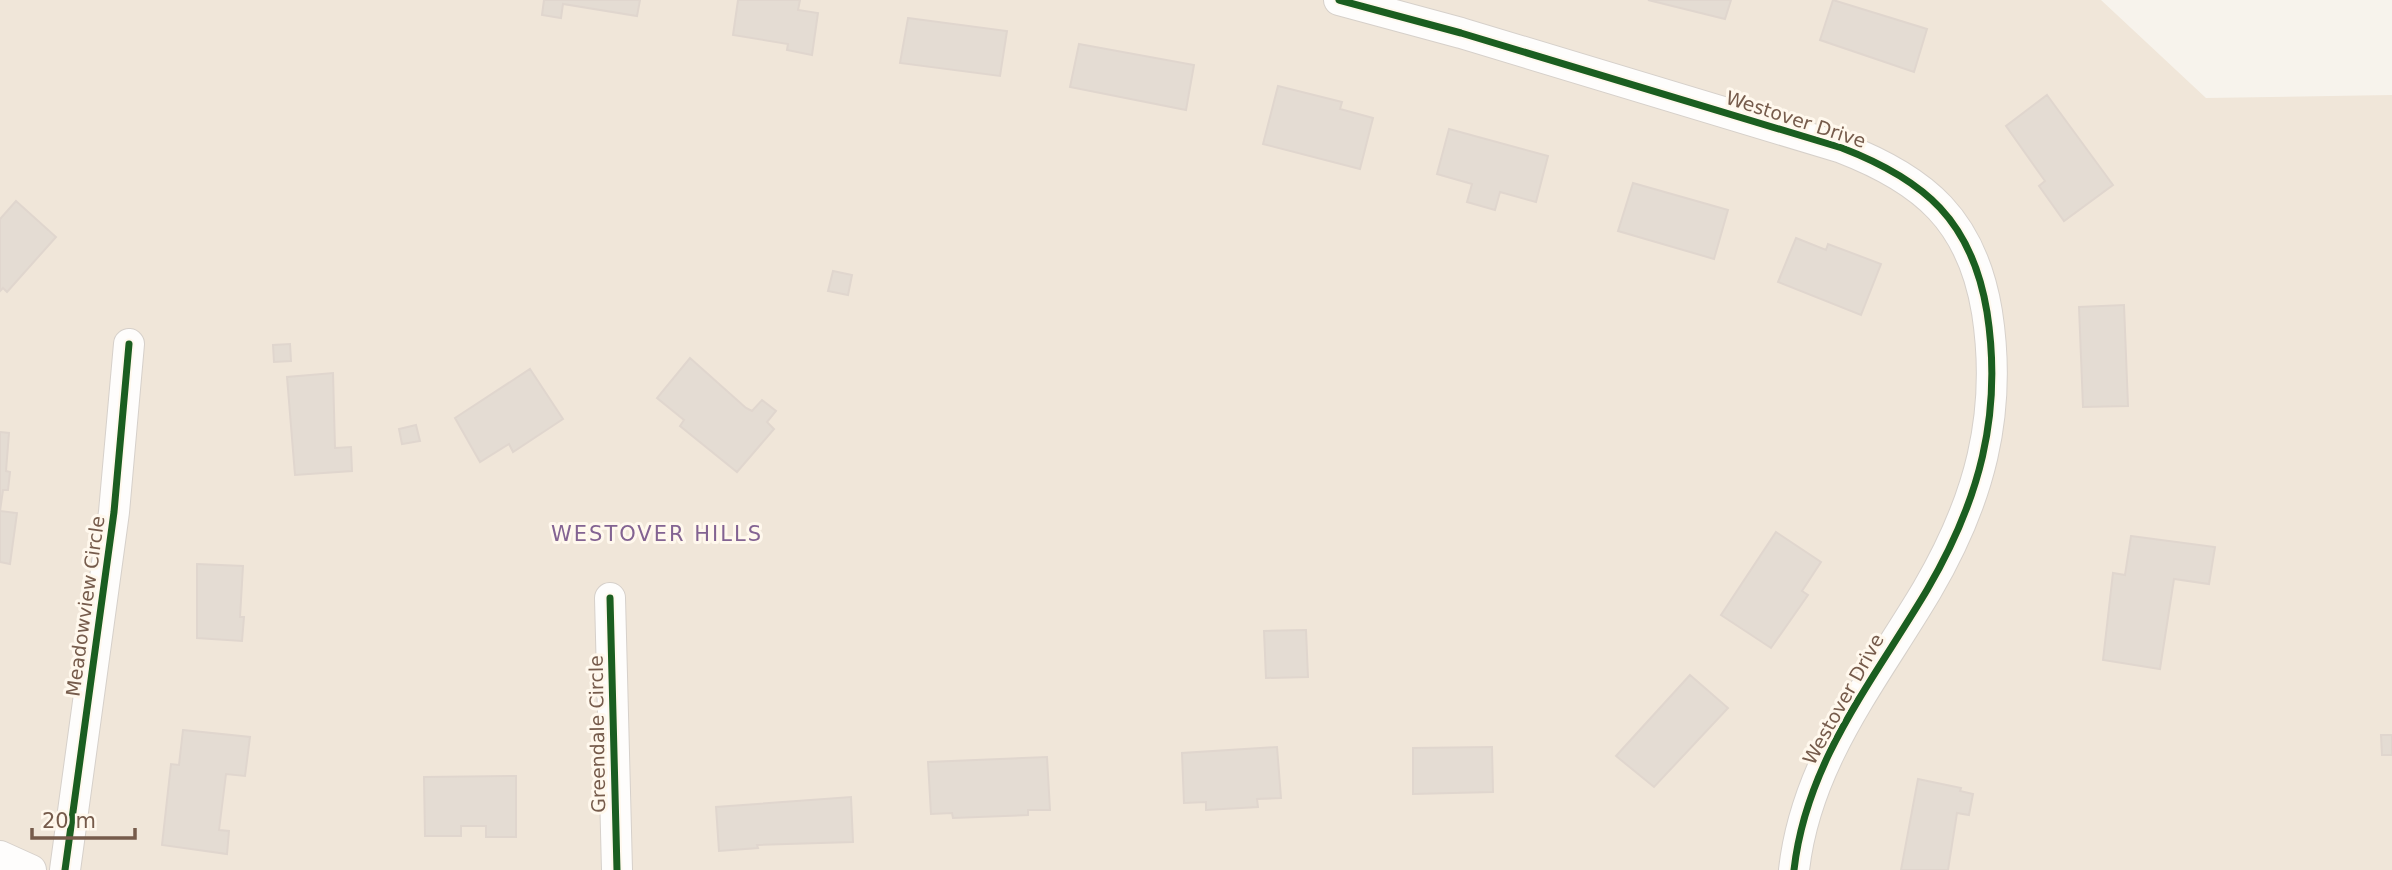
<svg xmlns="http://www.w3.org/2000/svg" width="2392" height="870" font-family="'DejaVu Sans',sans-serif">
<rect width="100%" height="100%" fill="#f7f3ec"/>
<!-- residential -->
<path fill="#f0e6d9" d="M 0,0 L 2101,0 L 2206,98 L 2392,95 L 2392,870 L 0,870 Z"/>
<!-- building -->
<path fill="#e4dcd3" stroke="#e0d6ce" stroke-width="2" d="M 544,0 L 640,0 L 637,16 L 563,4 L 561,18 L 542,15 Z
M 738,0 L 800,0 L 798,10 L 818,13 L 812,55 L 787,50 L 788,44 L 733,35 Z
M 1648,0 L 1731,0 L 1725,19 Z
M 1833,0 L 1927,29 L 1914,72 L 1820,40 Z
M 908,18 L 1007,31 L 1000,76 L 900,63 Z
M 1079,44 L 1194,65 L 1186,110 L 1070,87 Z
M 1278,86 L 1342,102 L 1340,109 L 1373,118 L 1360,169 L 1263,144 Z
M 2047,95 L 2113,185 L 2064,221 L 2039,186 L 2045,181 L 2006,126 Z
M 1449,129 L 1548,156 L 1536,202 L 1500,192 L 1495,210 L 1467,202 L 1472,184 L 1437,174 Z
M 1633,183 L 1728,210 L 1714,259 L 1618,231 Z
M 16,201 L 56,237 L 7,292 L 3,288 L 0,291 L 0,219 Z
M 1796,238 L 1826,250 L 1828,244 L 1881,264 L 1861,315 L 1778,282 Z
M 833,271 L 852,275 L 848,295 L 828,291 Z
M 2124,305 L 2128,406 L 2083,407 L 2079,307 Z
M 290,344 L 291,361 L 274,362 L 273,345 Z
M 690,358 L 746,408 L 752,411 L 762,400 L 776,411 L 767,422 L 774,429 L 737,472 L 680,426 L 684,420 L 657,398 Z
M 530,369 L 563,419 L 513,452 L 509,444 L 480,462 L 455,418 Z
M 333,373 L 335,448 L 351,447 L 352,471 L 295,475 L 287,377 Z
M 416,425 L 420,441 L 402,444 L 399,429 Z
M 0,432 L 9,433 L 6,471 L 10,472 L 8,490 L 3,490 L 0,511 L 17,513 L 10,564 L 0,562 Z
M 1776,532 L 1821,562 L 1802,591 L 1808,595 L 1771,648 L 1721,615 Z
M 2131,536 L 2215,547 L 2209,584 L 2174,579 L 2160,669 L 2103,660 L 2113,573 L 2125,575 Z
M 197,564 L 243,566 L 240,617 L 244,617 L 242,641 L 197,638 Z
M 1306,630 L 1308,677 L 1266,678 L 1264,631 Z
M 1690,675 L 1728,708 L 1654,787 L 1616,756 Z
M 183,730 L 250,737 L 245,776 L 226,774 L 219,830 L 229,831 L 227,854 L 162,845 L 171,764 L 179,765 Z
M 2381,735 L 2392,735 L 2392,755 L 2382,755 Z
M 1277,747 L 1281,798 L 1257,799 L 1258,807 L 1206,810 L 1206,802 L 1184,803 L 1182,753 Z
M 1492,747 L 1493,792 L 1413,794 L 1413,748 Z
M 1047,757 L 1050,810 L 1028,810 L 1028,815 L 953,818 L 952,813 L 931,814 L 928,762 Z
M 516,776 L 516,837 L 486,837 L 486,826 L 461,826 L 461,836 L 425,836 L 424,777 Z
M 1918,779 L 1961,788 L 1960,791 L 1973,794 L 1969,815 L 1957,813 L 1948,870 L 1901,870 Z
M 851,797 L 853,842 L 757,845 L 758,848 L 719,851 L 716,807 Z"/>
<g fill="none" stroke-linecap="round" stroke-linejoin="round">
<!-- street casing -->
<g stroke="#d6d0ca" stroke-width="32">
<path id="street" d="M 1339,0 L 1461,33 L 1842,148 C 1925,180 1972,221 1987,312 C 2003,415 1979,501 1927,590 C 1873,681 1806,762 1794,870
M 610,598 L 617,870
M 0,856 L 31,870
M 65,870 L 114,512 L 129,344"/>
</g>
<!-- street -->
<use href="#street" stroke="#fefdfc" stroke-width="30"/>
<!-- cycleway casing -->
<g stroke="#fff8ed" stroke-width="11">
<path id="cycleway" d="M 1339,0 L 1461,33 L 1842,148 C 1925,180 1972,221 1987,312 C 2003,415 1979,501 1927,590 C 1873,681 1806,762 1794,870
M 610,598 L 617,870
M 65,870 L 114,512 L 129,344"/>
</g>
<!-- cycleway -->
<use href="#cycleway" stroke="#1b5e20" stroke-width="7"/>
</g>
<g text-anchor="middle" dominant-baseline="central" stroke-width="6" stroke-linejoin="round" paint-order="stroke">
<!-- street labels -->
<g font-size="19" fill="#765b4b" stroke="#fff8ed">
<text transform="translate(1796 119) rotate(18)">Westover Drive</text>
<text transform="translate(85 606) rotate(-82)">Meadowview Circle</text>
<text transform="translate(1843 699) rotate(-61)">Westover Drive</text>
<text transform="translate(597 734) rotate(-91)">Greendale Circle</text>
</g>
<!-- neighbourhood labels -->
<g font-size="21" letter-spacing="2" fill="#836392" stroke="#fff8ed">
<text x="657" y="534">WESTOVER HILLS</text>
</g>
</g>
<!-- scale -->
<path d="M32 828v10h103v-10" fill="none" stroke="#765b4b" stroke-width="3.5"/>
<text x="42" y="828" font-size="21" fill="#765b4b" stroke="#fff8ed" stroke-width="5" paint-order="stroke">20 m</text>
</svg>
